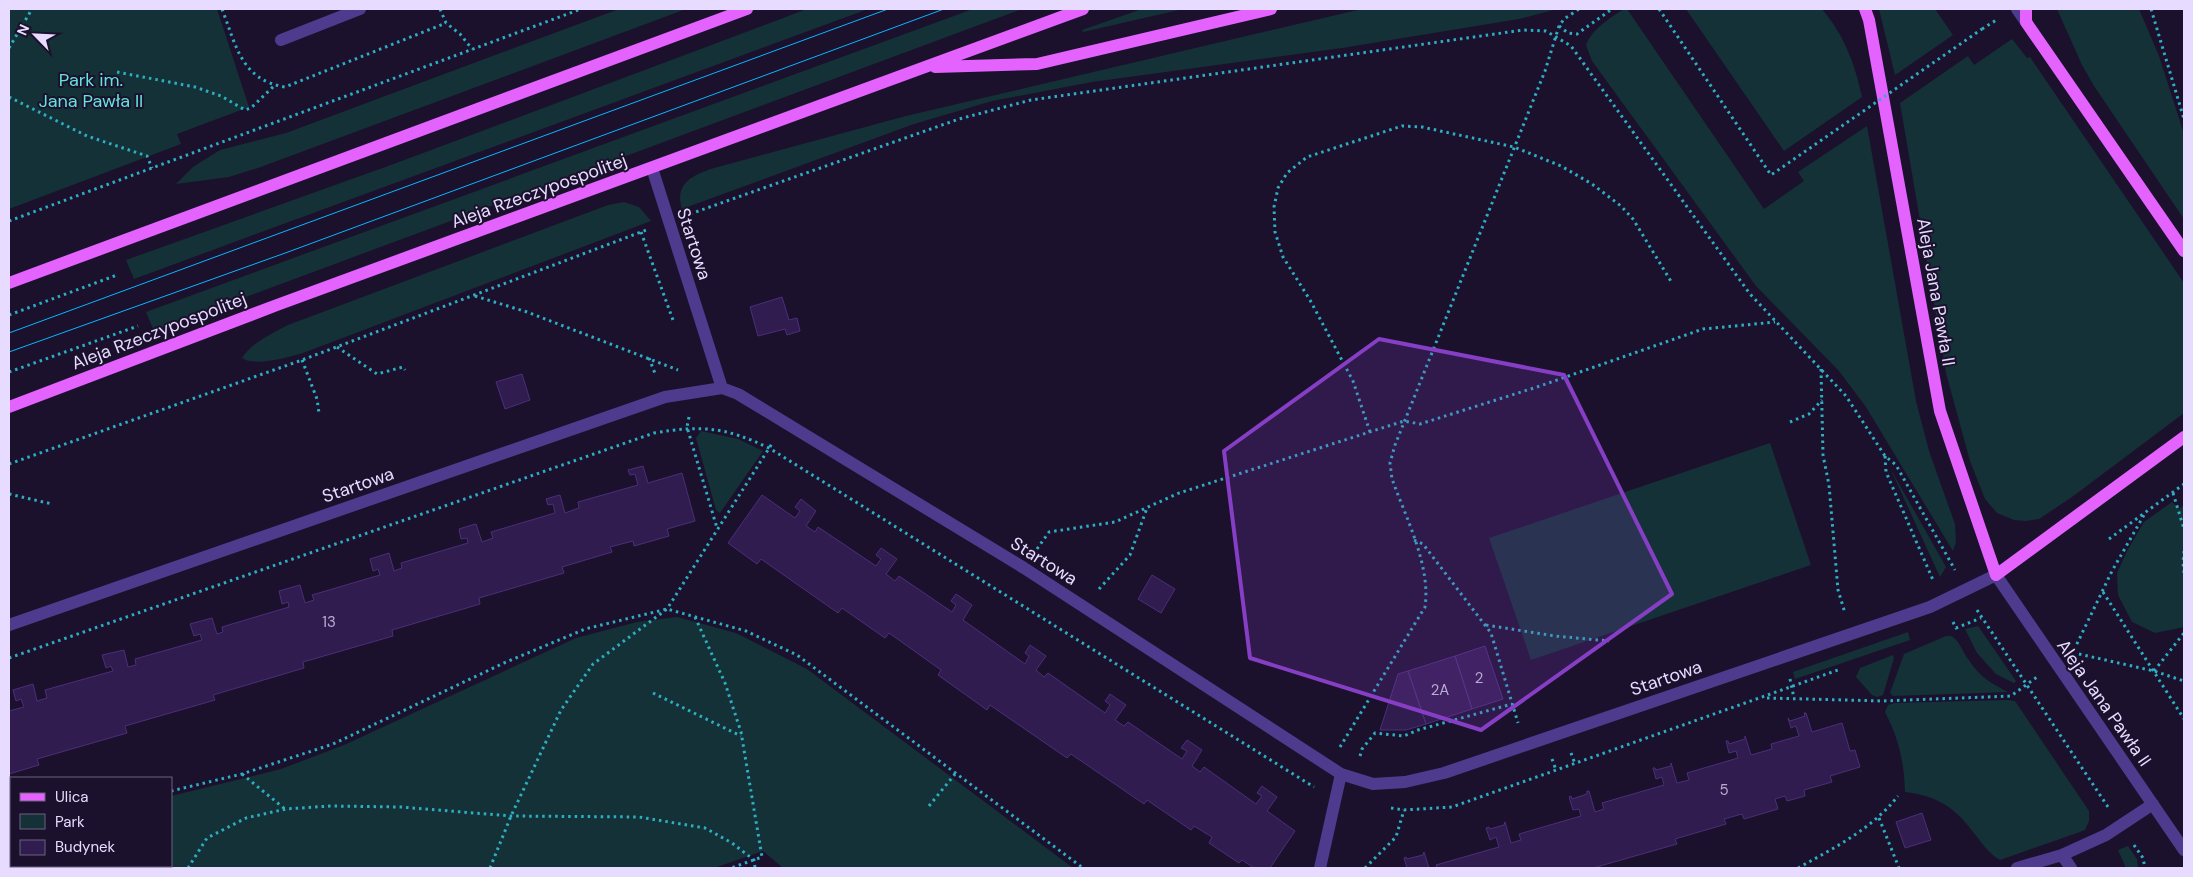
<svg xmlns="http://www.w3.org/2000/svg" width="2193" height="877" font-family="'DM Sans',sans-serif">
<rect width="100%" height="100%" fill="#1b112d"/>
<!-- green -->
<path fill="#143137" d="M 9,9 L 217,9 L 249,107 L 177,134 L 181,144 L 9,209 Z
M 619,9 L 686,9 L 258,168 L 229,177 L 176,184 L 193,167 L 220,150 L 286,133 Z
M 807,9 L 868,9 L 134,279 L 126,260 L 391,165 Z
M 973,9 L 1022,9 L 154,331 L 146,312 Z
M 1142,9 L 1183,9 L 1083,32 L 1082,30 Z
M 1362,9 L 1557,9 L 1519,19 L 1342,48 L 1092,82 L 992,101 L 914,124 L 682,209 C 674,183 693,175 714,168 L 906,116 Z
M 1624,9 L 1627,9 L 1764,209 L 1804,181 L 1798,172 L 1867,126 L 1916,401 L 1929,451 L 1955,524 L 1956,542 L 1953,551 L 1866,407 L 1839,371 L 1756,286 L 1592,61 L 1586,45 C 1592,29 1610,18 1624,9 Z
M 1686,9 L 1822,9 C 1844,35 1855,64 1862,97 L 1784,151 Z
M 1879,9 L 1935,9 L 1953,35 L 1895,75 Z
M 2057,9 L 2139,9 L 2159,56 L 2184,134 L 2184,219 L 2094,86 L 2082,65 Z
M 2012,39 L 2027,58 L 2030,57 L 2184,283 L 2184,413 L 2072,497 L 2039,519 L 2026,521 L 2014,520 L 1997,513 L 1985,499 L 1970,461 L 1946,373 L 1900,103 L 1968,56 L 1974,65 Z
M 624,202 L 639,207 L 651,221 L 303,353 C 289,357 254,367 242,358 C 251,343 273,333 288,325 L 608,205 Z
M 701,431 L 738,439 L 763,451 L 720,513 L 716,510 L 696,438 Z
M 1770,443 L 1811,565 L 1531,660 L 1489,538 Z
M 1890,468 L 1946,567 L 1940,577 Z
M 2172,502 L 2179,509 L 2184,505 L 2184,627 L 2155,633 L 2132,622 L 2118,595 L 2117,573 L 2127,551 L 2144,522 Z
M 677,617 L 736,633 L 807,669 L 1073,868 L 783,868 L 763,851 L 714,868 L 9,868 L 9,839 L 11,838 L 11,866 L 171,866 L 171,796 L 281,769 L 344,745 L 576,638 L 637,622 Z
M 1978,626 L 2016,681 L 2014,683 L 1996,674 L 1977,653 L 1965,629 Z
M 1908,632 L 1910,640 L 1795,679 L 1793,672 Z
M 1946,636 L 1951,636 C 1960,641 1962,651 1968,659 C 1980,677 1989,682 2008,692 L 1893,696 L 1890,693 L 1904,654 Z
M 1893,655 L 1894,658 L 1883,695 L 1877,697 L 1872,695 L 1856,677 L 1860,668 Z
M 2008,700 L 2015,701 L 2089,811 L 2089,821 L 2085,830 L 2077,833 L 2000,860 C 1988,853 1982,843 1973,832 C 1954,806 1936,796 1905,792 C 1904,761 1899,740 1885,712 L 1888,705 L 1895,703 Z
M 2128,846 L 2137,859 L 2138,868 L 2126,868 L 2118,850 Z"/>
<!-- building -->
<path fill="#301c4e" stroke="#4c2e7b" d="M 782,297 L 789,320 L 797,318 L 800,331 L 787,335 L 785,329 L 758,336 L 750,307 Z
M 522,374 L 530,400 L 505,409 L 496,382 Z
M 643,466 L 648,483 L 682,473 L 695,521 L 667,529 L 669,536 L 634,546 L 633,541 L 610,547 L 612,552 L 562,567 L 564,573 L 479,598 L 480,604 L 392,630 L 393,636 L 303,662 L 304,668 L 213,695 L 215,700 L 125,726 L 127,733 L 37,759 L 39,765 L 9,774 L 9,711 L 24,707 L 21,699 L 16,701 L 13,690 L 33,684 L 37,701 L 47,698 L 45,690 L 113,671 L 111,666 L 106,668 L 102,655 L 124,650 L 128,667 L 136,665 L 135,659 L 202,640 L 200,634 L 194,636 L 190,624 L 212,618 L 217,634 L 223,632 L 222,627 L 289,607 L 288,602 L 282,604 L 279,591 L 300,585 L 305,603 L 314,600 L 312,595 L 380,575 L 378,569 L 373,571 L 370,559 L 389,553 L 394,571 L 402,568 L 401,563 L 468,543 L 467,538 L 461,539 L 459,529 L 472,525 L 476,524 L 482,542 L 493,538 L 491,532 L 555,513 L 553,504 L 548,505 L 546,499 L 556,496 L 560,495 L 565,513 L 579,508 L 578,502 L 638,485 L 635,474 L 630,475 L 628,470 Z
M 762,495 L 795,518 L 800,511 L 795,507 L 801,499 L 816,511 L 806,526 L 815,532 L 818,527 L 876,566 L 881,559 L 876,555 L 881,548 L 897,559 L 886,574 L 895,581 L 899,576 L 952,612 L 956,605 L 951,601 L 956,594 L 972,605 L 963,620 L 1025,664 L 1029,656 L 1025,653 L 1030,645 L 1046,656 L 1036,670 L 1044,677 L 1048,673 L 1105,713 L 1110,705 L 1105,701 L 1110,694 L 1126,705 L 1115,720 L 1124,726 L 1128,722 L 1182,759 L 1187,751 L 1181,748 L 1187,740 L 1202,750 L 1192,766 L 1200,772 L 1204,767 L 1256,804 L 1262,796 L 1257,793 L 1262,786 L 1277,797 L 1267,811 L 1295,831 L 1270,868 L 1254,868 L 1242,860 L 1239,863 L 1209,843 L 1212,837 L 1194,826 L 1191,830 L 1147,800 L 1144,804 L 1071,754 L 1067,758 L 990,705 L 987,710 L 938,675 L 941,670 L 889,633 L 885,638 L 842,608 L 838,613 L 761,559 L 757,564 L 728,543 Z
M 1152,575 L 1175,589 L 1161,613 L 1138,599 Z
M 1485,646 L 1503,699 L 1472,709 L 1455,656 Z
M 1455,656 L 1472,709 L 1426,724 L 1408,671 Z
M 1408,671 L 1426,724 L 1406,730 L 1380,730 L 1398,674 Z
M 1804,713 L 1806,713 L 1812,732 L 1842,723 L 1850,751 L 1855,750 L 1860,767 L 1830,776 L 1832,782 L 1804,790 L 1805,796 L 1787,801 L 1785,796 L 1775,799 L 1778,809 L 1744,819 L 1742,814 L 1724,819 L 1726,824 L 1675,839 L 1677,844 L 1593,868 L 1437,868 L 1436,865 L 1499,847 L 1496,837 L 1490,840 L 1486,828 L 1489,827 L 1490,829 L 1504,825 L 1505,822 L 1511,843 L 1521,840 L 1519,834 L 1581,816 L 1579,809 L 1573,810 L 1569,797 L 1571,796 L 1572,799 L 1587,794 L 1587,791 L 1589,791 L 1595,812 L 1604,809 L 1602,803 L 1664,785 L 1662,777 L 1656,779 L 1653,768 L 1655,768 L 1656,770 L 1671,766 L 1671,763 L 1677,783 L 1689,780 L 1687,773 L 1738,758 L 1736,751 L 1729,753 L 1726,741 L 1728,741 L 1729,744 L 1745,739 L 1745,736 L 1751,755 L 1772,749 L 1771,744 L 1799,736 L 1796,726 L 1791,728 L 1788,718 L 1790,721 L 1805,716 Z
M 1922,813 L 1931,840 L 1905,848 L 1896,822 Z
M 1424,852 L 1429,868 L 1407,868 L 1404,858 L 1406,857 L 1407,859 L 1423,855 Z"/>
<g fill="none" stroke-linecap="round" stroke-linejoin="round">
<!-- path -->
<path stroke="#2eaec2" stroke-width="3" stroke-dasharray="2.5 4" stroke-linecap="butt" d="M 222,9 C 236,45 241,80 285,87 L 446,23
M 440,9 L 446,23 L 460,34 L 472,49
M 2151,9 L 2184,119
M 1559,26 L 1568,33 L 1577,34 L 1612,9
M 1982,29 L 1998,19
M 9,48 L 32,9
M 117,72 L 195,87 L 221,96 L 245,110 L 251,108 L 274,86
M 9,97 L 87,136 L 147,156 L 152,168
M 690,214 L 959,119 L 1031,100 L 1523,30 L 1546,31 L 1571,46 L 1750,294 L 1846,396 L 1885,456 L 1896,465 L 1955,570
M 9,221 L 581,9
M 641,232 L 673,320
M 475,296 L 527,312 L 678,370
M 9,315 L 117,275
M 337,347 L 377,374 L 403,367 L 405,370
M 649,358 L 656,376
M 302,360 L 317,399 L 319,413
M 1821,369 L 1823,455 L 1829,485 L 1838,590 L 1845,613
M 9,372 L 138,326
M 689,417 L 687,427 L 717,528
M 1790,422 L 1809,414 L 1822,400
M 1370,432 L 1353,381 L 1310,300 L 1283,257 L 1275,232 L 1274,207 L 1278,188 L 1287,173 L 1307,157 L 1402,126 L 1422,127 L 1514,147 L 1561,166 L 1592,184 L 1621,206 L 1633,219 L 1672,283
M 1885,456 L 1886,472 L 1933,580
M 9,464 L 302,360 L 649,229
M 2173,493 L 2184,529
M 9,494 L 52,504
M 2109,539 L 2184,484
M 1414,540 L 1423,544 L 1491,633 L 1518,723
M 1037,549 L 1049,532 L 1115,522 L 1179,493 L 1404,421 L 1420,424 L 1537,387 L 1703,329 L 1775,322
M 2184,551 L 2183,563 L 2184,573
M 1099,589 L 1130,555 L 1147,508
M 2103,592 L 2184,719
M 1977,610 L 2108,807
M 695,617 L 725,683 L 741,732 L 762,857 L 731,868
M 1953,622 L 1956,628 L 1981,618
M 1486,625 L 1555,636 L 1609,641
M 2074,650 L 2112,571 L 2144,515
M 2079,654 L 2154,671 L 2184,681
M 9,658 L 654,433 C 702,425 725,427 769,448 L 1314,787
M 2154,671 L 2184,633
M 1790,679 L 1794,698
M 653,693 L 741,736
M 1767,698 L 1883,701 L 2011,696 L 2037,677
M 1340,747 L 1425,607 C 1431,566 1406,518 1392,479 L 1390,463 L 1395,445 L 1545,71 L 1559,26 L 1564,19 L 1579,9
M 1571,753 L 1575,764
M 1360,756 L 1362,749 L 1375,733 L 1404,736 L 1418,730 L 1512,704
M 1552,759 L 1556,770
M 242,774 L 285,809
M 171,791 L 242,774 L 333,744 L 504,663 L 585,629 L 667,609 L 746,631 L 797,655 L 1083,868
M 929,806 L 955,774
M 1391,808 L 1404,810 L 1452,807 L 1838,670
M 1879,818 L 1899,868
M 9,831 L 11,831
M 2134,845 L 2143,858 L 2145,868
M 188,868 L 207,838 L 246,818 L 286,809 L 330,806 L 401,807 L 511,816 L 639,817 L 705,828 L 732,843 L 754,860 L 755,868
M 490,868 L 511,816 L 561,710 L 593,664 L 667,609 L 773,442
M 872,868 L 872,867
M 1365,868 L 1396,837 L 1404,810
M 1798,868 C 1834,848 1872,829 1898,796"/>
<!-- minor -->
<path stroke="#4e3b8d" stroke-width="12" d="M 2017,9 L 2026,22
M 281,40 L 360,9
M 652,168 L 722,388
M 9,625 L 665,397 L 722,388 L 738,394 L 1024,568 L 1341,774 L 1373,784 L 1405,782 L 1444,773 L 1930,607 L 1996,575 L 2184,850
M 2062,855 L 2071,868
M 1320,868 L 1341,774
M 2017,868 L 2062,855 L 2106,835 L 2153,804"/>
<!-- major -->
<path stroke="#e463ff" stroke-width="12" d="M 1865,9 L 1869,20 L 1940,411 L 1996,575 L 2184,437
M 2026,9 L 2026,22 L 2184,251
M 935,67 L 1037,64 L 1271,9
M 9,283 L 747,9
M 9,407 L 277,305 L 1083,9"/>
<!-- tram -->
<path stroke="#08b6ff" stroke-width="1" d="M 9,333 L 888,9
M 9,352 L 288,252 L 944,9"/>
<!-- path-bridge -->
<path stroke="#2eaec2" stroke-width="3" stroke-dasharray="2.5 4" stroke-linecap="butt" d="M 1659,9 L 1771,175 L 1982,29"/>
</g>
<!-- marked area -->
<path fill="#863ec5" fill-opacity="0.2" stroke="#863ec5" stroke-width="4" stroke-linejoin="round" d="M 1379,339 L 1564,375 L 1672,594 L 1481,730 L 1250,658 L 1224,451 Z"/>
<g text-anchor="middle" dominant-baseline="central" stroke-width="4" stroke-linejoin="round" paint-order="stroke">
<!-- number labels -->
<g font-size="15" fill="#b9acd3">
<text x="329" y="622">13</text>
<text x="1479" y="678">2</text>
<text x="1440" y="690">2A</text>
<text x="1724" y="790">5</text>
</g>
<!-- park labels -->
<g font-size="18" fill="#63e4dd" stroke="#1b112d">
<text x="91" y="80">Park im.<tspan x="91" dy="21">Jana Pawła II</tspan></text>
</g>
<!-- street labels -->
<g font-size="18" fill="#e7dcff" stroke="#1b112d">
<text transform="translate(539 191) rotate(-20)">Aleja Rzeczypospolitej</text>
<text transform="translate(694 244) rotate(72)">Startowa</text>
<text transform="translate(1936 292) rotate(80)">Aleja Jana Pawła II</text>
<text transform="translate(159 331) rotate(-21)">Aleja Rzeczypospolitej</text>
<text transform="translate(358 485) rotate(-19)">Startowa</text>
<text transform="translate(1044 561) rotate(32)">Startowa</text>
<text transform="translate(1666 678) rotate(-19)">Startowa</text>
<text transform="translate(2104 703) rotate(55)">Aleja Jana Pawła II</text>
</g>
</g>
<!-- border -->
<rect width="2193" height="877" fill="none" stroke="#e7dcff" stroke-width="20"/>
<!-- legend -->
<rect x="10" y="777" width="162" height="90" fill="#1b112d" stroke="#6d6281"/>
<rect x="20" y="793" width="25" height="8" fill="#e463ff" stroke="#6d6281"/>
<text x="55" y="802" font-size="15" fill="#e7dcff">Ulica</text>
<rect x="20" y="814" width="25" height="15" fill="#143137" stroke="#6d6281"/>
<text x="55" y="827" font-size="15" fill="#e7dcff">Park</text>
<rect x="20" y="840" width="25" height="15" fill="#301c4e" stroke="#6d6281"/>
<text x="55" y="852" font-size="15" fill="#e7dcff">Budynek</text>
<!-- north arrow -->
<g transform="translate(35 35) rotate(294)" stroke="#1b112d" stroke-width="4" paint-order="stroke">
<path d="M0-4L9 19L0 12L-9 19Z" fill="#e7dcff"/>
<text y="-8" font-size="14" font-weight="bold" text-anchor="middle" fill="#e7dcff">N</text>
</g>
</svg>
